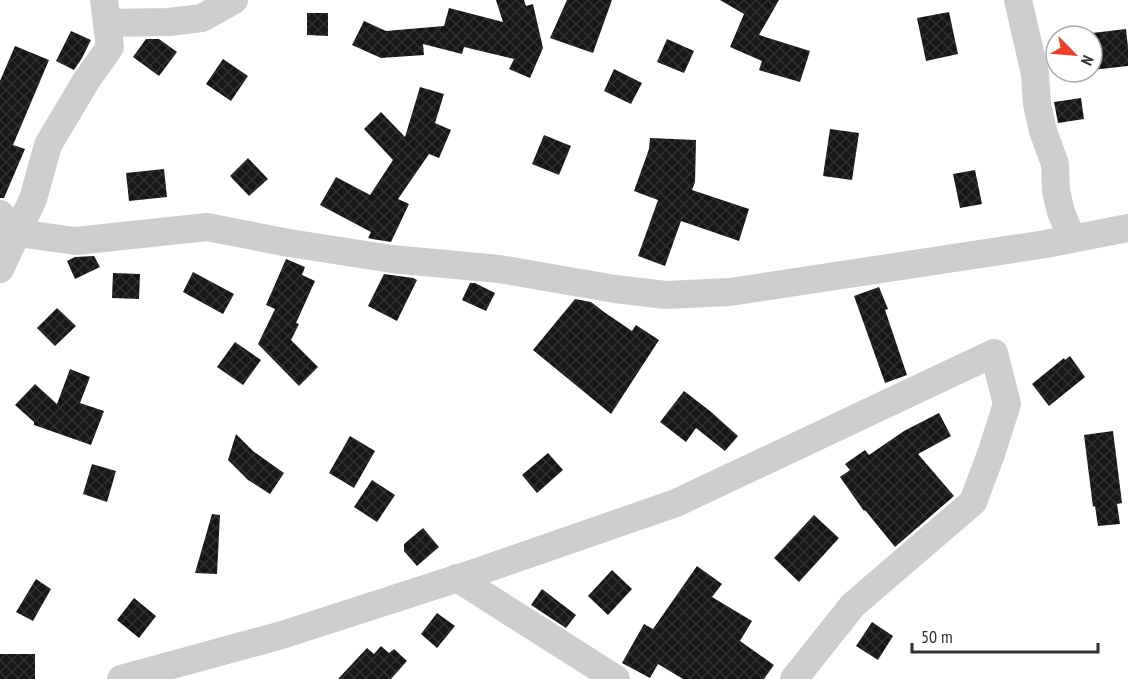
<svg xmlns="http://www.w3.org/2000/svg" width="1128" height="679" font-family="'PT Sans Narrow',sans-serif">
<defs>
<pattern id="building-cross-hatch" width="8" height="8" patternUnits="userSpaceOnUse" patternTransform="scale(1.5)"><rect width="8" height="8" fill="#171717"/><path d="M0 0l8 8M0 8l8-8" fill="none" stroke="#303030"/></pattern>
</defs>
<rect width="100%" height="100%" fill="#fff"/>
<!-- building -->
<path fill="url(#building-cross-hatch)" d="M 496,0 L 524,0 L 526,6 L 533,4 L 543,48 L 530,78 L 509,69 L 514,59 L 464,47 L 462,54 L 423,44 L 424,55 L 381,58 L 352,45 L 364,21 L 386,31 L 444,26 L 449,8 L 503,22 Z
M 567,0 L 612,0 L 593,53 L 550,38 Z
M 720,0 L 779,0 L 759,35 L 810,51 L 800,82 L 759,70 L 762,61 L 730,47 L 744,14 Z
M 949,12 L 958,54 L 926,61 L 917,18 Z
M 307,13 L 328,13 L 328,36 L 307,35 Z
M 1126,29 L 1128,47 L 1128,66 L 1092,70 L 1092,33 Z
M 71,31 L 91,40 L 82,58 L 74,70 L 56,61 Z
M 146,39 L 159,39 L 177,52 L 159,76 L 133,57 Z
M 667,39 L 694,51 L 684,73 L 657,62 Z
M 15,46 L 49,60 L 13,145 L 25,149 L 4,198 L 0,198 L 0,81 Z
M 223,59 L 248,76 L 231,101 L 206,84 Z
M 614,69 L 642,83 L 631,104 L 604,91 Z
M 420,87 L 444,94 L 435,123 L 451,130 L 439,158 L 429,154 L 398,199 L 409,204 L 391,242 L 372,239 L 368,238 L 371,232 L 320,205 L 336,177 L 370,195 L 393,160 L 364,129 L 381,112 L 405,137 Z
M 1081,98 L 1084,119 L 1058,123 L 1054,102 Z
M 830,129 L 859,133 L 852,180 L 823,176 Z
M 544,135 L 571,146 L 559,175 L 532,164 Z
M 650,138 L 696,140 L 695,182 L 692,190 L 749,209 L 739,241 L 681,221 L 665,266 L 638,256 L 658,200 L 634,191 L 649,149 Z
M 248,158 L 268,179 L 249,196 L 230,176 Z
M 164,169 L 167,197 L 129,201 L 126,173 Z
M 975,170 L 982,204 L 960,208 L 953,174 Z
M 94,256 L 100,267 L 75,279 L 67,261 L 75,257 Z
M 286,259 L 305,267 L 302,275 L 315,281 L 296,323 L 299,324 L 291,340 L 318,367 L 299,386 L 258,344 L 275,309 L 266,305 Z
M 193,272 L 234,294 L 223,314 L 183,292 Z
M 113,273 L 140,274 L 139,299 L 112,298 Z
M 384,274 L 413,278 L 417,280 L 397,321 L 368,306 Z
M 470,283 L 475,283 L 495,293 L 486,311 L 462,300 Z
M 879,287 L 888,309 L 885,310 L 907,375 L 885,383 L 854,296 Z
M 575,299 L 591,302 L 604,312 L 632,331 L 636,325 L 659,340 L 611,414 L 533,350 Z
M 57,308 L 76,326 L 55,346 L 37,328 Z
M 235,342 L 261,360 L 243,385 L 217,367 Z
M 1070,356 L 1085,377 L 1049,406 L 1032,384 L 1064,358 L 1065,360 Z
M 70,369 L 90,377 L 80,403 L 104,411 L 91,445 L 34,425 L 34,422 L 15,405 L 35,384 L 57,404 Z
M 684,391 L 710,411 L 738,436 L 725,451 L 696,428 L 686,442 L 660,422 Z
M 939,413 L 951,436 L 918,454 L 954,496 L 895,547 L 865,510 L 864,511 L 840,477 L 850,470 L 845,464 L 865,450 L 869,455 L 904,431 Z
M 1113,431 L 1122,503 L 1117,504 L 1120,524 L 1098,526 L 1095,506 L 1093,507 L 1084,435 Z
M 236,434 L 253,451 L 284,473 L 270,494 L 248,480 L 228,460 Z
M 350,436 L 375,451 L 354,488 L 329,473 Z
M 548,453 L 563,470 L 537,493 L 522,475 Z
M 92,464 L 116,471 L 107,502 L 83,494 Z
M 372,480 L 395,495 L 377,522 L 354,507 Z
M 212,514 L 220,515 L 217,574 L 195,573 Z
M 814,515 L 839,538 L 799,582 L 774,558 Z
M 423,528 L 439,547 L 417,566 L 404,551 L 404,544 Z
M 697,566 L 722,584 L 712,597 L 752,621 L 740,641 L 774,665 L 764,679 L 683,679 L 658,664 L 650,678 L 622,663 L 644,624 L 653,629 Z
M 612,570 L 632,589 L 608,615 L 588,596 Z
M 36,579 L 51,589 L 33,621 L 16,612 Z
M 542,589 L 576,615 L 566,628 L 531,605 Z
M 134,598 L 156,616 L 139,638 L 117,620 Z
M 437,613 L 455,626 L 437,648 L 421,634 Z
M 872,622 L 893,636 L 878,660 L 856,646 Z
M 381,646 L 389,653 L 394,649 L 407,661 L 391,679 L 338,679 L 367,648 L 374,654 Z
M 0,654 L 35,654 L 35,679 L 0,679 Z"/>
<g fill="none" stroke-linecap="round" stroke-linejoin="round">
<!-- minor -->
<path stroke="#cdcdcd" stroke-width="28" d="M 1018,0 L 1035,74 L 1037,104 L 1043,131 L 1055,164 L 1056,191 L 1061,212 L 1072,239
M 107,23 L 169,22 L 202,18 L 234,0
M 0,214 L 17,233 L 76,241 L 207,227 L 289,243 L 392,259 L 499,269 L 615,289 L 666,295 L 730,292 L 1046,244 L 1128,228
M 0,269 L 33,199 L 48,145 L 86,81 L 110,47 L 104,0
M 457,578 L 616,679
M 121,679 L 282,635 L 474,573 L 676,503 L 994,353 L 1007,404 L 991,454 L 973,502 L 853,605 L 794,679"/>
</g>
<!-- north arrow -->
<g transform="translate(1074 54) rotate(115)"><circle r="28" fill="#ffffff" stroke="#acacac" stroke-width="1.5"/>
<path d="M0-4.5L10 22L0 15L-10 22Z" fill="#ef3f29"/>
<text y="-9" font-size="16" font-weight="bold" text-anchor="middle" fill="#303030">N</text>
</g>
<!-- scale -->
<path d="M912 643v9h186v-9" fill="none" stroke="#303030" stroke-width="3"/>
<text x="921" y="643" font-size="18" fill="#303030" stroke="#ffffff" stroke-width="4.5" paint-order="stroke">50 m</text>
</svg>
